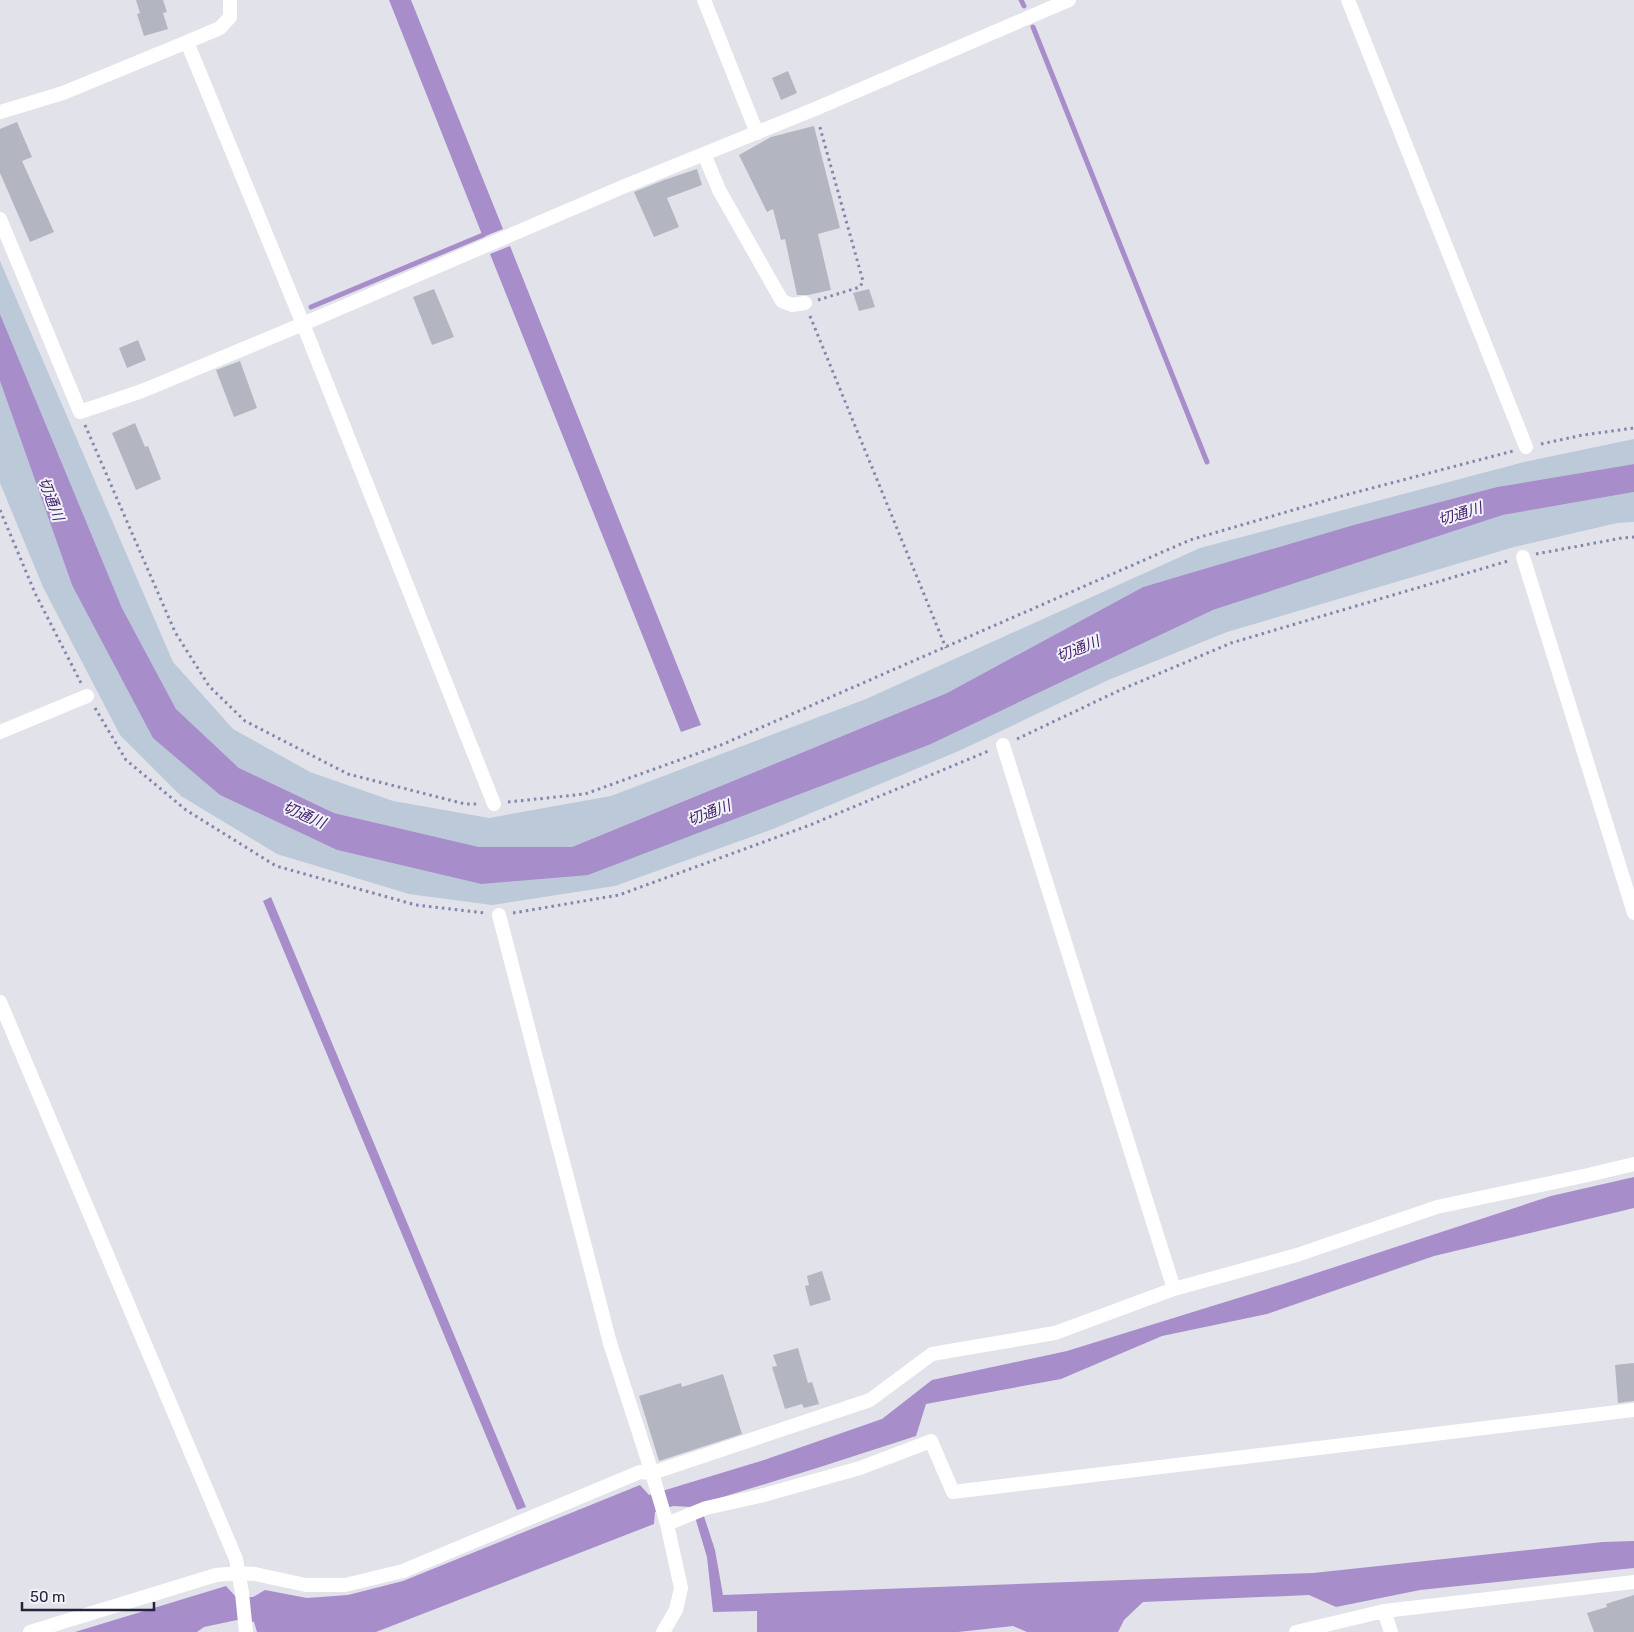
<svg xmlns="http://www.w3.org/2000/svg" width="1634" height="1632" font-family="Rubik,'Noto Sans JP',sans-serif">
<rect width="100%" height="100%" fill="#e1e2ea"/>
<!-- green -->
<path fill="#bbc9d9" d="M 0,261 L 173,662 L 233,729 L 310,772 L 393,801 L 489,818 L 611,796 L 866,699 L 1200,548 L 1524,462 L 1634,439 L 1634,464 L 1497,487 L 1143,587 L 947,693 L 572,847 L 479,847 L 334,813 L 239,768 L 176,709 L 122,608 L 0,314 Z
M 0,381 L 72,585 L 220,795 L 337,850 L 481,884 L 931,744 L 1213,610 L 1503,515 L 1634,492 L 1634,522 L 1617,523 L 1514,547 L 1227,632 L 1106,681 L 961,750 L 773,829 L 615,886 L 492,905 L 409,894 L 277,854 L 181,796 L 120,735 L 43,587 L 0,483 Z"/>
<!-- water -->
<path fill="#a78dca" d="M 389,0 L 411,0 L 503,229 L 483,237 Z
M 510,246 L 701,725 L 681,732 L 490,254 Z
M 0,314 L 122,608 L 176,709 L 239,768 L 334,813 L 479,847 L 572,847 L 947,693 L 1143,587 L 1354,525 L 1497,487 L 1634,464 L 1634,492 L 1503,515 L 1213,610 L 931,744 L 588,875 L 481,884 L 337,850 L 220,795 L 153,738 L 72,585 L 0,381 Z
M 271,897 L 526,1507 L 517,1510 L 263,901 Z
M 1634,1177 L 1634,1208 L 1434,1256 L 1267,1314 L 1162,1336 L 1061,1379 L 926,1404 L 916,1436 L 817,1468 L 700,1504 L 715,1550 L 723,1595 L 1313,1573 L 1603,1542 L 1634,1541 L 1634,1568 L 1420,1590 L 1336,1607 L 1309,1595 L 1143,1602 L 1124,1620 L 1118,1632 L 1027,1632 L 1013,1626 L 958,1632 L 757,1632 L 757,1611 L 713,1612 L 707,1557 L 692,1507 L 673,1506 L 655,1512 L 654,1524 L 376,1632 L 257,1632 L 254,1622 L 237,1620 L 204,1627 L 197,1632 L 75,1632 L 226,1586 L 236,1597 L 253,1597 L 265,1590 L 307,1598 L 348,1595 L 403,1581 L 640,1485 L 649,1495 L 764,1460 L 882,1419 L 932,1380 L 1067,1351 L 1283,1284 L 1551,1196 Z"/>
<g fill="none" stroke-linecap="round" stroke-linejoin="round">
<!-- stream -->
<path stroke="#a78dca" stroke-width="5" d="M 1021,0 L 1024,6
M 1033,27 L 1207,462
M 311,307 L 483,235"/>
</g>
<!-- building -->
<path fill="#b3b6c1" d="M 136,0 L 163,0 L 167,12 L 163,13 L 168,29 L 144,36 L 137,14 L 140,13 Z
M 788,71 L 797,93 L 781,100 L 772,78 Z
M 17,122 L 32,157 L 22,161 L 54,232 L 30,242 L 0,173 L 0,129 Z
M 814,126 L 840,228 L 818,234 L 831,290 L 808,295 L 797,295 L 785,239 L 781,240 L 773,209 L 767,212 L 739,155 L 771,137 Z
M 697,169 L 702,185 L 667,198 L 679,227 L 654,237 L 634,192 L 664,180 Z
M 434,289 L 454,337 L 432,345 L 413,297 Z
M 869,289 L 875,307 L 859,311 L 853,293 Z
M 138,340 L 146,360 L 127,368 L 119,348 Z
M 240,361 L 257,408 L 234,417 L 216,370 Z
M 135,423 L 145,447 L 148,446 L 161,479 L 136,490 L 112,433 Z
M 822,1271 L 831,1300 L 810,1306 L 805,1286 L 809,1285 L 807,1276 Z
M 798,1348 L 808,1383 L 812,1382 L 819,1404 L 804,1408 L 802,1404 L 785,1409 L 772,1367 L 777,1366 L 773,1355 Z
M 1634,1363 L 1634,1401 L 1618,1403 L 1615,1365 Z
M 723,1374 L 742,1434 L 659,1461 L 639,1396 L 681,1383 L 682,1387 Z
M 1634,1595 L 1634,1632 L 1594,1632 L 1587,1613 L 1607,1607 L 1606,1604 Z"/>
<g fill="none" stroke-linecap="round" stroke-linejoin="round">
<!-- path -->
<path stroke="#8486ab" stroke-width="3" stroke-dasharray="2.5 4" stroke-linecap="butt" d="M 818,300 L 860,287 L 863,281 L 819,124
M 810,316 L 946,648
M 85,425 L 175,632 L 209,686 L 245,721 L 348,774 L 465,804 L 477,804
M 1541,444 L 1583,435 L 1634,428
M 0,510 L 35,593 L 81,683
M 1536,554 L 1622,538 L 1634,537
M 95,708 L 126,760 L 186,810 L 276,866 L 416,905 L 485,913
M 1017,739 L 1118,691 L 1231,643 L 1508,561
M 508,802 L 585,794 L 721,745 L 1190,540 L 1338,497 L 1513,451
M 513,913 L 619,895 L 810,825 L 991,750"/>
<!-- minor -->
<path stroke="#fff" stroke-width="14" d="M 704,0 L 757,133
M 1348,0 L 1526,447
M 187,42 L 220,28 L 230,17 L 230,0
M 0,112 L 63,93 L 187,42 L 303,324 L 494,804
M 704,154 L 719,190 L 782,301 L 792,305 L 805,303
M 0,219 L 80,412 L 142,391 L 303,324 L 625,186 L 815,109 L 1069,0
M 1523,557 L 1634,913
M 0,732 L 87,696
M 1003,745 L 1174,1289
M 0,1002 L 236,1559 L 242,1593 L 246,1632
M 667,1524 L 706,1508 L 760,1496 L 860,1468 L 931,1441 L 953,1492 L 1634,1410
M 1384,1611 L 1391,1632
M 30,1632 L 216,1575 L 239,1573 L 255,1574 L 306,1585 L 345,1585 L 403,1571 L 640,1472 L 652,1473 L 610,1343 L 499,915
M 663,1632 L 676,1610 L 681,1588 L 667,1524 L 652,1473 L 870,1400 L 932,1354 L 1055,1333 L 1174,1289 L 1297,1255 L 1437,1207 L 1588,1175 L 1634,1164
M 1296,1632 L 1384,1611 L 1634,1582"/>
</g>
<g text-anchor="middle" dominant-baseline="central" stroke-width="4" stroke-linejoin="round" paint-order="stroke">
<!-- water labels -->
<g font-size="15" font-style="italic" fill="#44236f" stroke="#f1f2f7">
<text transform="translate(51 499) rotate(69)">切通川</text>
<text transform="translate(1460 514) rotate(-17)">切通川</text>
<text transform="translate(1078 649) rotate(-22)">切通川</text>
<text transform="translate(709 813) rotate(-21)">切通川</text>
<text transform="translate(304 815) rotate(24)">切通川</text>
</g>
</g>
<!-- scale -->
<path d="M22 1602v8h132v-8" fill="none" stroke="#232339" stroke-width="2.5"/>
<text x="30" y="1602" font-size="15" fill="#232339" stroke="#f1f2f7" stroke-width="4" paint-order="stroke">50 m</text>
</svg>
